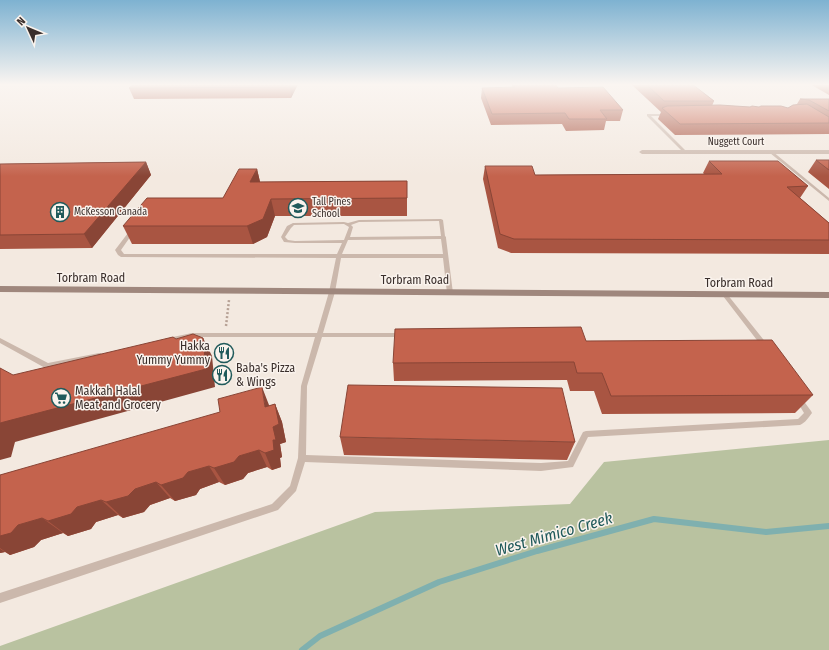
<svg xmlns="http://www.w3.org/2000/svg" width="829" height="650" font-family="'Fira Sans Condensed',sans-serif">
<rect width="100%" height="100%" fill="#f3e9e0"/>
<!-- green -->
<path fill="#b9c2a0" d="M 829,440 L 829,650 L 0,650 L 0,646 L 375,512 L 570,504 L 604,462 Z"/>
<g fill="none" stroke-linecap="round" stroke-linejoin="round">
<!-- stream -->
<path stroke="#7fb0af" stroke-width="6" d="M 302,650 L 320,636 L 439,582 L 537,551 L 654,519 L 766,532 L 829,526"/>
<!-- path -->
<path stroke="#b7a296" stroke-width="2.5" stroke-dasharray="2 2" stroke-linecap="butt" d="M 226,326 L 229,300"/>
<!-- service -->
<path fill="#cbb8ac" fill-rule="evenodd" d="M 647,114 L 667,114 L 668,115 L 666,116 L 651,116 L 686,151 L 686,153 L 684,153 L 647,116 Z
M 770,151 L 772,151 L 829,198 L 829,201 L 770,153 Z
M 441,219 L 443,220 L 445,236 L 446,237 L 446,238 L 453,293 L 452,294 L 448,294 L 447,293 L 443,258 L 341,258 L 335,292 L 323,333 L 402,333 L 405,335 L 402,337 L 322,337 L 307,386 L 306,455 L 541,463 L 568,461 L 583,432 L 586,431 L 798,419 L 804,413 L 795,398 L 796,396 L 798,395 L 800,396 L 811,411 L 812,413 C 809,417 805,423 800,425 L 588,437 L 573,467 L 541,471 L 305,462 L 296,491 L 278,510 L 0,603 L 0,593 L 272,504 L 290,486 L 298,458 L 301,386 L 315,337 L 192,337 L 168,342 L 166,342 L 165,340 L 166,338 L 168,338 L 192,333 L 317,333 L 329,292 L 336,258 L 121,257 L 118,255 L 115,250 L 131,229 L 135,229 L 135,230 L 121,250 L 124,254 L 337,254 L 342,243 L 295,243 L 284,242 L 281,237 L 287,226 L 293,223 L 344,222 L 348,223 L 359,220 ZM 439,221 L 441,236 L 350,237 L 353,227 L 351,225 L 359,222 ZM 344,224 L 349,227 L 344,240 L 295,241 L 288,240 L 285,237 L 291,228 L 294,225 ZM 441,239 L 443,254 L 342,254 L 348,240 Z
M 725,293 L 727,294 L 767,344 L 768,346 L 767,348 L 763,348 L 723,296 L 722,295 L 723,294 Z
M 0,338 L 48,363 L 99,353 L 101,353 L 102,355 L 101,357 L 99,357 L 47,369 L 0,343 Z"/>
<!-- minor -->
<path fill="#cbb8ac" fill-rule="evenodd" d="M 829,150 L 829,154 L 642,154 L 639,152 L 642,150 Z"/>
<!-- secondary -->
<path fill="#9f877d" fill-rule="evenodd" d="M 0,286 L 829,292 L 829,298 L 0,292 Z"/>
</g>
<!-- wall -->
<path fill="#a95542" d="M 298,84 L 291,98 L 134,99 L 129,88 Z
M 512,84 L 555,84 L 558,88 L 623,110 L 620,121 L 606,121 L 604,130 L 566,131 L 562,124 L 491,125 L 481,98 L 482,88 L 512,88 Z
M 631,84 L 692,84 L 714,101 L 712,106 L 788,108 L 797,104 L 800,99 L 829,99 L 829,134 L 675,135 L 658,119 L 661,112 Z
M 810,84 L 829,84 L 829,95 Z
M 816,160 L 829,160 L 829,189 L 808,172 Z
M 709,161 L 808,186 L 800,198 L 829,223 L 829,254 L 511,253 L 498,248 L 483,179 L 485,166 L 535,175 L 704,174 L 703,173 Z
M 146,162 L 151,175 L 92,248 L 0,249 L 0,164 Z
M 257,169 L 260,182 L 407,181 L 407,216 L 275,216 L 267,237 L 253,244 L 132,244 L 123,226 L 223,198 Z
M 586,341 L 813,395 L 795,413 L 602,414 L 594,391 L 570,391 L 567,380 L 394,381 L 393,363 Z
M 275,404 L 282,422 L 286,442 L 280,444 L 282,457 L 280,458 L 281,467 L 272,470 L 267,467 L 248,473 L 243,479 L 225,485 L 219,482 L 200,489 L 196,495 L 175,501 L 170,498 L 150,505 L 144,512 L 123,518 L 118,515 L 96,522 L 91,529 L 68,536 L 63,533 L 41,540 L 34,547 L 10,555 L 5,552 L 0,553 L 0,475 L 269,405 L 269,406 Z
M 340,437 L 575,442 L 567,460 L 344,455 Z"/>
<!-- shaded-wall -->
<path fill="#894536" d="M 291,84 L 298,84 L 291,98 L 290,87 Z
M 146,162 L 151,175 L 92,248 L 84,234 Z
M 257,169 L 261,186 L 250,182 Z
M 271,199 L 275,216 L 267,237 L 253,244 L 247,226 Z
M 203,338 L 212,356 L 215,387 L 15,442 L 11,457 L 0,460 L 0,423 Z
M 262,387 L 269,405 L 272,425 L 265,407 Z
M 275,404 L 282,422 L 286,442 L 280,444 L 282,457 L 280,458 L 281,467 L 272,470 L 265,453 L 273,427 Z
M 259,450 L 267,467 L 248,473 L 243,479 L 225,485 L 214,468 L 239,456 Z
M 209,466 L 219,482 L 200,489 L 196,495 L 175,501 L 161,485 L 188,472 Z
M 156,482 L 170,498 L 150,505 L 144,512 L 123,518 L 106,502 L 135,489 Z
M 101,500 L 118,515 L 96,522 L 91,529 L 68,536 L 48,521 L 77,507 Z
M 42,518 L 63,533 L 41,540 L 34,547 L 10,555 L 0,548 L 0,536 L 18,525 Z
M 0,549 L 5,552 L 0,553 Z"/>
<!-- building -->
<path fill="#c4634d" stroke="#894536" d="M 134,84 L 291,84 L 290,87 L 129,88 Z
M 513,84 L 555,84 L 558,88 L 603,87 L 623,110 L 600,110 L 607,119 L 569,119 L 565,113 L 492,114 L 482,88 L 515,87 Z
M 646,84 L 692,84 L 714,101 L 664,101 Z
M 800,99 L 829,99 L 829,111 L 809,100 Z
M 807,104 L 829,117 L 829,123 L 680,124 L 662,108 L 667,106 L 720,105 L 750,107 L 752,106 L 759,107 L 761,106 L 781,106 L 788,108 L 793,105 Z
M 816,160 L 829,160 L 829,170 Z
M 709,161 L 778,161 L 808,186 L 787,187 L 829,223 L 829,240 L 514,239 L 500,234 L 485,166 L 532,166 L 535,175 L 722,174 Z
M 146,162 L 84,234 L 0,235 L 0,164 Z
M 239,169 L 257,169 L 250,182 L 407,181 L 407,198 L 271,199 L 263,219 L 247,226 L 123,226 L 147,198 L 223,198 Z
M 581,327 L 586,341 L 772,340 L 813,395 L 611,396 L 602,373 L 577,373 L 574,362 L 393,363 L 395,329 Z
M 193,334 L 203,338 L 206,369 L 0,423 L 0,368 L 13,375 L 173,337 L 176,339 Z
M 348,385 L 562,388 L 575,442 L 340,437 Z
M 262,387 L 265,407 L 275,404 L 279,424 L 273,427 L 276,440 L 273,440 L 274,450 L 265,453 L 259,450 L 239,456 L 234,462 L 214,468 L 209,466 L 188,472 L 183,478 L 161,485 L 156,482 L 135,489 L 128,496 L 106,502 L 101,500 L 77,507 L 71,514 L 48,521 L 42,518 L 18,525 L 11,533 L 0,536 L 0,475 L 220,412 L 218,399 Z"/>
<!-- sky -->
<linearGradient id="sky" x2="0" y2="1"><stop stop-color="#7eb2d1"/><stop offset="0.48" stop-color="#faf5f1"/><stop offset="1" stop-color="#faf5f1" stop-opacity="0"/></linearGradient>
<rect width="829" height="176" fill="url(#sky)"/>
<!-- icons -->
<defs>
<g id="school-ring" transform="scale(1)"><circle r="9.5" fill="#faf3ed" stroke="#205a5b" stroke-width="1.5"/><path d="M0-5L7-2L0 1L-7-2ZM-4 1L0 2.5L4 1V4Q0 6-4 4Z" fill="#205a5b"/></g>
<g id="building-ring" transform="scale(1)"><circle r="9.5" fill="#faf3ed" stroke="#205a5b" stroke-width="1.5"/><path d="M-4-6H4V6H1V3H-1V6H-4ZM-2.5-4.3h1.7v1.8h-1.7ZM.8-4.3h1.7v1.8H.8ZM-2.5-1h1.7V.8h-1.7ZM.8-1h1.7V.8H.8Z" fill="#205a5b"/></g>
<g id="restaurant-ring" transform="scale(1)"><circle r="9.5" fill="#faf3ed" stroke="#205a5b" stroke-width="1.5"/><path d="M-5-6h1v4h1v-4h1v4h1v-4h1v5L-1.5 .5V6h-2V.5L-5-1ZM5-6V6H3V1.5H1.5Q1.5-4 5-6Z" fill="#205a5b"/></g>
<g id="supermarket-ring" transform="scale(1)"><circle r="9.5" fill="#faf3ed" stroke="#205a5b" stroke-width="1.5"/><path d="M-6-5.5h2.5l.6 2H6L4.5 2H-2.5L-4.4-4H-6ZM-1.5 3.2a1.3 1.3 0 1 0 .1 0ZM3 3.2a1.3 1.3 0 1 0 .1 0Z" fill="#205a5b"/></g>
</defs>
<g fill-rule="evenodd">
<use href="#school-ring" x="298" y="208"/>
<use href="#building-ring" x="60" y="212"/>
<use href="#restaurant-ring" x="224" y="353"/>
<use href="#restaurant-ring" x="222" y="375"/>
<use href="#supermarket-ring" x="61" y="398"/>
</g>
<g text-anchor="middle" dominant-baseline="central" stroke-width="3" stroke-linejoin="round" paint-order="stroke">
<!-- far-street labels -->
<g font-size="10" fill="#392e2b" stroke="#faf3ed">
<text x="736" y="142">Nuggett Court</text>
</g>
<!-- far-poi labels -->
<g font-size="10" fill="#392e2b" stroke="#faf3ed" text-anchor="start">
<text x="312" y="202">Tall Pines<tspan x="312" dy="12">School</tspan></text>
<text x="74" y="212">McKesson Canada</text>
</g>
<!-- street labels -->
<g font-size="12" fill="#392e2b" stroke="#faf3ed">
<text x="91" y="278">Torbram Road</text>
<text x="415" y="280">Torbram Road</text>
<text x="739" y="283">Torbram Road</text>
</g>
<!-- poi labels -->
<g font-size="12" fill="#392e2b" stroke="#faf3ed" text-anchor="start">
<text x="210" y="346" text-anchor="end">Hakka<tspan x="210" dy="14">Yummy Yummy</tspan></text>
<text x="236" y="368">Baba's Pizza<tspan x="236" dy="14">&amp; Wings</tspan></text>
<text x="75" y="391">Makkah Halal<tspan x="75" dy="14">Meat and Grocery</tspan></text>
</g>
<!-- near-water labels -->
<g font-size="16" font-style="italic" fill="#205a5b" stroke="#faf3ed">
<text transform="translate(554 534) rotate(-16)">West Mimico Creek</text>
</g>
</g>
<!-- north arrow -->
<g transform="translate(28 28) rotate(314)" stroke="#faf3ed" stroke-width="3" paint-order="stroke">
<path d="M0-3L7 15L0 10L-7 15Z" fill="#392e2b"/>
<text y="-6" font-size="11" font-weight="bold" text-anchor="middle" fill="#392e2b">N</text>
</g>
</svg>
